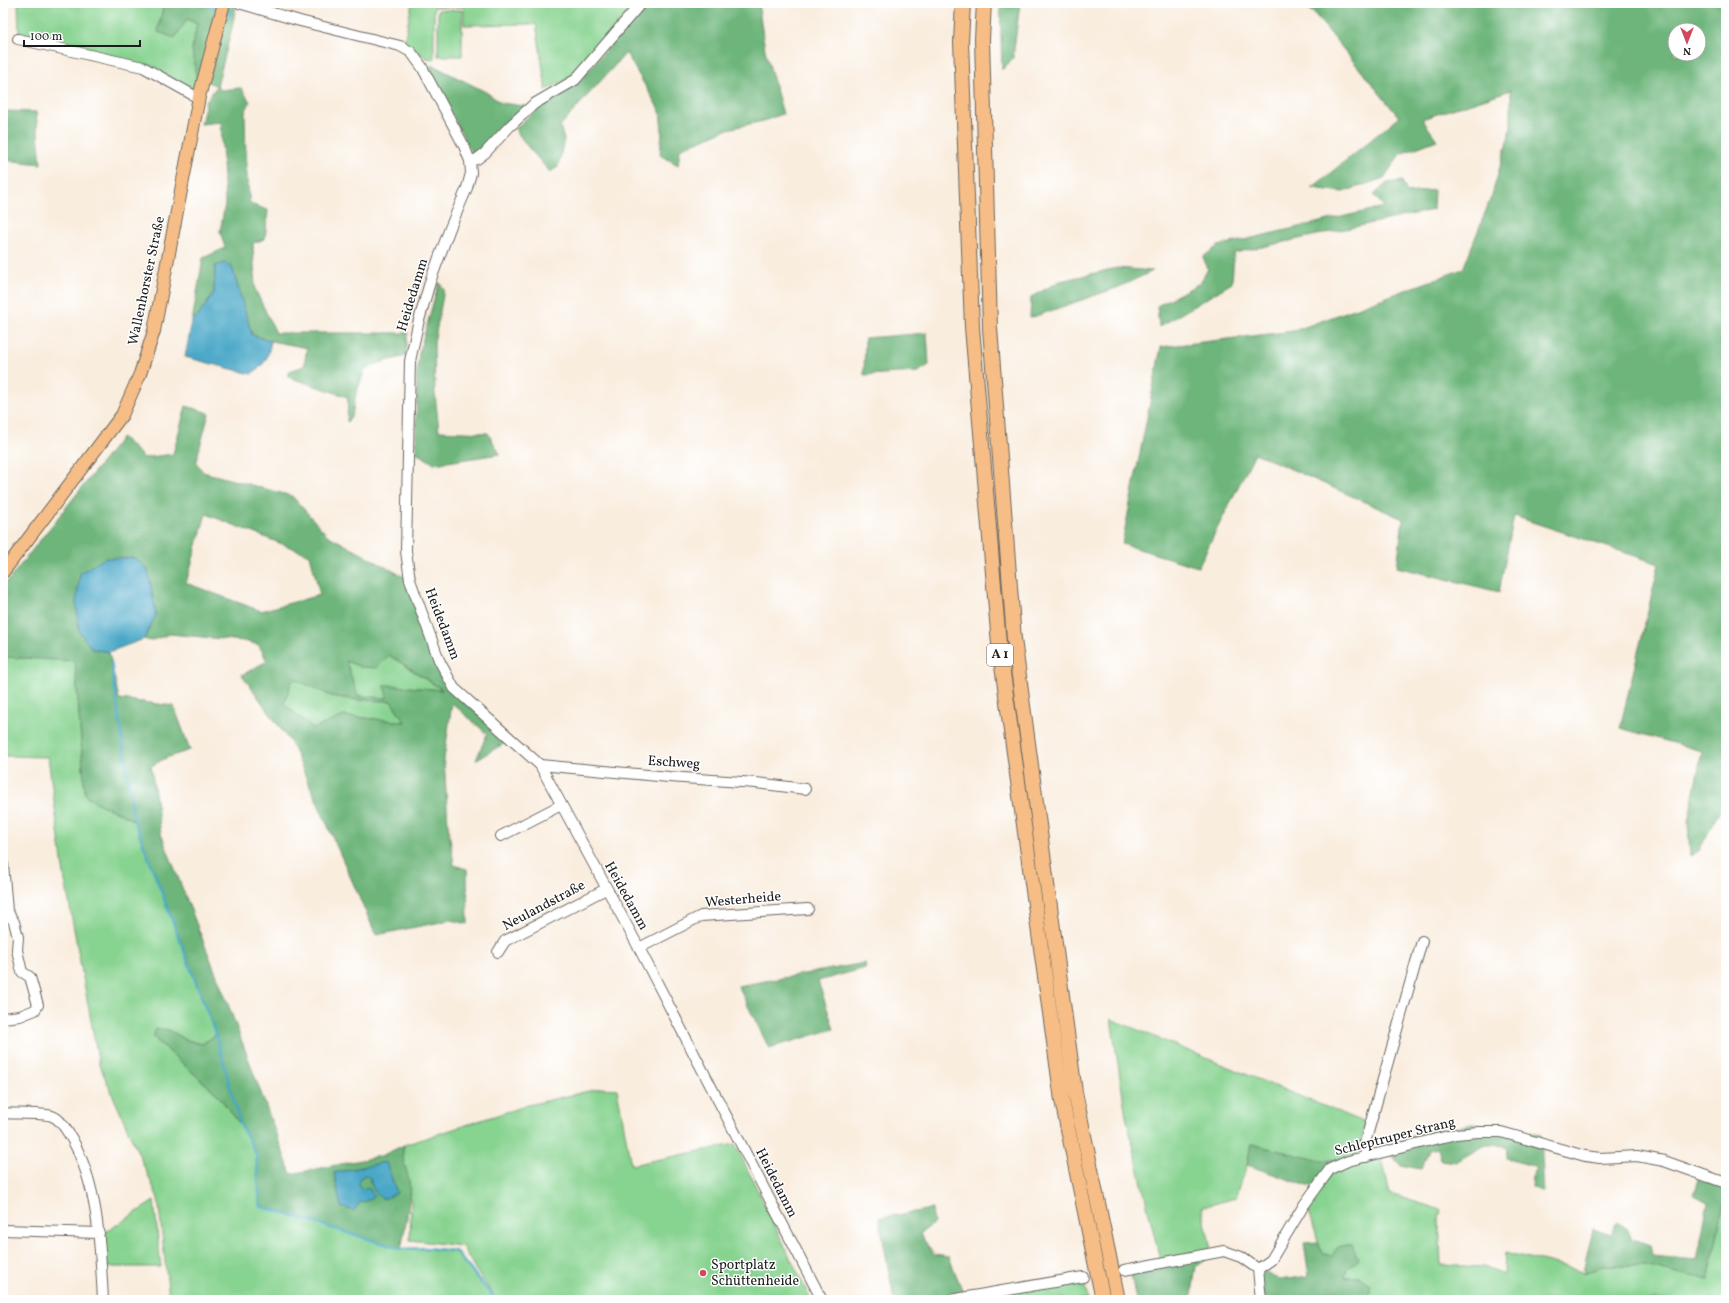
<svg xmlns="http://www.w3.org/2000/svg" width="1729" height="1303" font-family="Vollkorn,serif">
<rect width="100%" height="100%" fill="#fff"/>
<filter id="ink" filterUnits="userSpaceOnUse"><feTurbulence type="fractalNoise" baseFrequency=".025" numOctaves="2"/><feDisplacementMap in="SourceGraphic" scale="8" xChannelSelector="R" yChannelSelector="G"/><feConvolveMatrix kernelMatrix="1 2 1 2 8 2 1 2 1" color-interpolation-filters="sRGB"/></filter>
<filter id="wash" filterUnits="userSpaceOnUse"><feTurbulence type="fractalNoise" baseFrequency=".012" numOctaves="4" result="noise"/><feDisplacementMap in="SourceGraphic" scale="16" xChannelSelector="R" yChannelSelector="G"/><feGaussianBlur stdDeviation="0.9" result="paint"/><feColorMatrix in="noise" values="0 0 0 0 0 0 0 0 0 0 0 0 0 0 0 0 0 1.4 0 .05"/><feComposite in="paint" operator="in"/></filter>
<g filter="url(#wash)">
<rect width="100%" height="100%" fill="#f9edde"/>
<!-- green -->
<path fill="#87d390" stroke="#527856" d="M 18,3 L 164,3 L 158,32 L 187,19 L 197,24 L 192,49 L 196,77 L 193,92 L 163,74 L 19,36 Z
M 412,3 L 636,3 L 574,76 L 546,90 L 536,24 L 464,25 L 464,7 L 434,7 L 434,59 L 426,58 L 404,42 Z
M 438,10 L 462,10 L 462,56 L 438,56 Z
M 389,655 L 442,690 L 385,685 L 387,698 L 358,696 L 345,660 L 361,667 Z
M 3,657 L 75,660 L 85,794 L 95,802 L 134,820 L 216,1035 L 202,1044 L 186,1040 L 169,1030 L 154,1038 L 217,1094 L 240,1124 L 256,1154 L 260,1206 L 401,1249 L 425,1248 L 455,1251 L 496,1300 L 173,1300 L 169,1297 L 158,1198 L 99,1064 L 64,875 L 48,757 L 3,756 Z
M 293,678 L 331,696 L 357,700 L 391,701 L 405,722 L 344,716 L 313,729 L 284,704 Z
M 1111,1019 L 1365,1123 C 1363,1132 1363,1148 1356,1155 C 1340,1171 1272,1149 1251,1144 L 1247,1165 L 1236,1198 L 1202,1207 L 1211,1250 L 1160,1260 L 1126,1116 Z
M 602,1088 L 617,1089 L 631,1165 L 735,1144 L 811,1300 L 497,1300 L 477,1272 L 462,1246 L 410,1240 L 411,1203 L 409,1182 L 401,1152 L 404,1145 L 528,1105 Z
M 1382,1158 L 1390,1194 L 1441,1210 L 1439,1218 L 1441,1265 L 1484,1267 L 1504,1275 L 1505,1252 L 1583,1272 L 1591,1272 L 1602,1265 L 1644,1265 L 1708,1280 L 1726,1194 L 1726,1300 L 1369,1300 L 1370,1285 L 1360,1277 L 1345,1277 L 1346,1270 L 1332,1255 L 1322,1254 L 1309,1211 L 1306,1208 L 1328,1177 L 1337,1169 Z
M 154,1201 L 161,1267 L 102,1267 L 101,1235 Z
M 1084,1282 L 1088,1300 L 1066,1300 L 1065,1298 L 1057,1300 L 970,1300 Z"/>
<!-- forest -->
<path fill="#6db57a" stroke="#44684b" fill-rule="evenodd" d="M 164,3 L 199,3 L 199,6 L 209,7 L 212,3 L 236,6 L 232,28 L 217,86 L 220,90 L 241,88 L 250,102 L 245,112 L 246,165 L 250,204 L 268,210 L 265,239 L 253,243 L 255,289 L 276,333 L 408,333 L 406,356 L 379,363 L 365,370 L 356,394 L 352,415 L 347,422 L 348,397 L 288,377 L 290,371 L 304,366 L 307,348 L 271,341 L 252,335 L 232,267 L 215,266 L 214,293 L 199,315 L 192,321 L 203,258 L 225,248 L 220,231 L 225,204 L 221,122 L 201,124 L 206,101 L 217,86 L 196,77 L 192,49 L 197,24 L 187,19 L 175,38 L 158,32 Z
M 646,3 L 762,3 L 759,9 L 765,50 L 783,114 L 763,121 L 728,129 L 680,149 L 678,165 L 660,155 L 662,131 L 660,111 L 626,53 L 560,126 L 564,140 L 558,167 L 550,172 L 527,146 L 515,129 L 535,110 L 578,83 Z
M 1000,3 L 1020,3 L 1013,58 L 1002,70 Z
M 1292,3 L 1726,3 L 1726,784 L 1719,812 L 1699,851 L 1690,856 L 1688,822 L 1702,751 L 1620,728 L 1659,564 L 1514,516 L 1499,592 L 1397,567 L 1403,519 L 1255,453 L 1198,567 L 1122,544 L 1161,347 L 1294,331 L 1463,269 L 1492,195 L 1511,128 L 1511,90 L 1422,119 L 1437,140 L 1400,154 L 1384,178 L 1343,192 L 1312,188 L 1399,117 L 1313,12 ZM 1675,30 L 1699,30 L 1699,54 L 1675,54 Z
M 432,65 L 486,92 L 501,103 L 525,106 L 479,152 L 475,155 L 471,152 L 429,69 Z
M 3,111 L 36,112 L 41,164 L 3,160 Z
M 1402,181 L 1407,193 L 1434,190 L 1433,210 L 1234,253 L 1232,283 L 1159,327 L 1157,306 L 1200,283 L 1208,269 L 1203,257 L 1218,246 L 1384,207 L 1374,195 L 1387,183 Z
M 1117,268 L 1153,271 L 1119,287 L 1030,318 L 1031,297 L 1060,281 Z
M 439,282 L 444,290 L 434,343 L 435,394 L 439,431 L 488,433 L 500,454 L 434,464 L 416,452 L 417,373 L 419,353 Z
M 927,333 L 929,365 L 918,372 L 864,375 L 865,338 Z
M 186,406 L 209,413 L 196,462 L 203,472 L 292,496 L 327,535 L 406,578 L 441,675 L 454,693 L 510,740 L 476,760 L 487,734 L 452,703 L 444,759 L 448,824 L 454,865 L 467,869 L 468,924 L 451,920 L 376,935 L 291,743 L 242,675 L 267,661 L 259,645 L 244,641 L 170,634 L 150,641 L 144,639 L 156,615 L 148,570 L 92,649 L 109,652 L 119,699 L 174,706 L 190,750 L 166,758 L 151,766 L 161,834 L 228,1004 L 291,1174 L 381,1156 L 404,1145 C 400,1158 407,1169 409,1181 C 411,1201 405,1229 401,1249 L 260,1206 L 256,1154 L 240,1124 L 217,1094 L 154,1038 L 155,1028 L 169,1030 L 186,1040 L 202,1044 L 216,1035 L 134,820 L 95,802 L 85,794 L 75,661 L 3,657 L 3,587 L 122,437 L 144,458 L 173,454 ZM 206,514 L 310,555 L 320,595 L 261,611 L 186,583 ZM 389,655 L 442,689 L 442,690 L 385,685 L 387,698 L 358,696 L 346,661 L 361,667 L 377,668 ZM 293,678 L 331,696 L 357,700 L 391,701 L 405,722 L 344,716 L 313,729 L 284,704 ZM 386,1162 L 370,1184 L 370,1178 L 365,1175 L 360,1178 L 358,1184 L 369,1200 L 341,1207 L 334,1173 Z
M 865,963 L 866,968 L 818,981 L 834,1029 L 769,1048 L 738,986 Z
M 1472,1124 L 1499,1125 L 1541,1135 L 1544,1192 L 1531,1187 L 1532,1177 L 1537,1168 L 1506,1158 L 1507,1147 L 1494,1144 L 1486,1144 L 1456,1162 L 1441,1160 L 1438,1148 L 1429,1150 L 1421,1169 L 1400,1165 L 1392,1155 L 1395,1143 L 1422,1133 Z
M 1251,1144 L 1322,1161 L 1349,1158 L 1363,1163 C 1338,1169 1334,1168 1319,1190 L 1247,1165 Z
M 1698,1179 L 1726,1187 L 1726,1194 L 1708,1280 L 1644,1265 L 1602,1265 L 1591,1272 L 1583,1272 L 1593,1229 L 1612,1235 L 1616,1223 L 1628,1229 L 1632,1239 L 1650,1245 L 1652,1256 L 1697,1260 L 1708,1202 L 1693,1195 Z
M 932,1209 L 934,1223 L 920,1234 L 934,1255 L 949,1257 L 965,1297 L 950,1300 L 894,1300 L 879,1218 Z
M 1318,1242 L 1322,1253 L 1332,1255 L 1338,1247 L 1352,1244 L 1358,1259 L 1346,1270 L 1345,1277 L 1360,1277 L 1370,1285 L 1369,1300 L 1341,1300 L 1337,1290 C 1312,1298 1287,1298 1261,1298 L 1258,1269 L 1280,1280 L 1309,1276 L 1304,1243 Z
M 1212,1254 L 1196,1266 L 1191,1300 L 1136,1300 L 1131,1274 L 1143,1266 Z"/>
<!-- water -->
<path fill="#48a7c7" stroke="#326272" d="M 225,263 L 232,267 L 252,335 L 271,341 C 268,358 266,364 251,374 L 185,357 L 192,321 L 199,315 L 214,293 L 215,266 Z
M 105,558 L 135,558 L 148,570 L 156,615 L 144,639 L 109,652 L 92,649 L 79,631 L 76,602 L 80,573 Z
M 386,1162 L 397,1193 L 383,1199 C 375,1194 371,1187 370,1178 L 365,1175 L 360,1178 L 358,1184 L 362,1189 L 368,1187 L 374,1196 L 369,1200 L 359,1203 L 354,1211 L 341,1207 L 334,1173 Z"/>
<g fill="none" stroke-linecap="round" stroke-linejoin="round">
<!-- stream -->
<path stroke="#48a7c7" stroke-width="2.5" d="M 196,3 L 217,8
M 259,3 L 265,5 L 268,3
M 228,18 L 230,10
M 111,662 L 134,820 L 216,1035 L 240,1124 L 256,1154 L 260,1206 L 401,1249 L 425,1248 L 455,1251 L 496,1300"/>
</g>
</g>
<g filter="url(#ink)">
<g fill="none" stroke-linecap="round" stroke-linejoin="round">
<!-- minor casing -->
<g stroke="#696560" stroke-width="12">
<path id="minor" d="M 239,3 L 300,21 L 400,46 L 411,52 L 422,67 L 464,146 L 470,161 L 471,173 L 467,188 L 450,228 L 430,282 L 418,324 L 410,361 L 406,551 L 410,580 L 439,660 L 454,688 L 540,765 L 639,948 L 822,1300
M 18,39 L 143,67 L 193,95 L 199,97
M 470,161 L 477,159 L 485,153 L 510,126 L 534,104 L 575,80 L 641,3
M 540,765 L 669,777 L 756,783 L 805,789
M 501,836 L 561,805
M 3,864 L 7,911 L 14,922 L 18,937 L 17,950 L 22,972 L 30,977 L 38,1005 L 35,1010 L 20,1016 L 3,1018
M 639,948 L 701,916 L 808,909
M 498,952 L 505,941 L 606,889
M 3,1113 C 14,1114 43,1113 52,1116 C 61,1119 67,1131 72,1139 C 99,1188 100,1246 103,1300
M 1366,1157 L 1365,1143 L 1422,941
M 3,1230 L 99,1233
M 1258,1269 L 1271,1260 L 1304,1205 L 1330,1169 L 1348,1161 L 1456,1134 L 1478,1132 L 1501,1132 L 1585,1156 L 1600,1158 L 1637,1156 L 1664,1161 L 1726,1183
M 1258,1269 L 1261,1300
M 1124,1270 L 1224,1251 L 1241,1257 L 1258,1269
M 950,1300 L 1083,1277"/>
</g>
<!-- major casing -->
<g stroke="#696560" stroke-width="14">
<path id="major" d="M 3,572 L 122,415 L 140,374 L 154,331 L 199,97 L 224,3"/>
</g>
<!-- highway casing -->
<g stroke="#696560" stroke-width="16">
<path id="highway" d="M 963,3 L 961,42 L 972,327 L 999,644 L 1062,1100 L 1103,1300
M 984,3 L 982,39 L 990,328 L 1014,639 L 1075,1092 L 1118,1300"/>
</g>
<!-- minor -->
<use href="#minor" stroke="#fff" stroke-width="10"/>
<!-- major -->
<use href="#major" stroke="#f6be86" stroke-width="12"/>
<!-- highway -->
<use href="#highway" stroke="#f6be86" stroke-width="14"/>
</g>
</g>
<!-- markers -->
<circle fill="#d1495b" stroke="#fff" stroke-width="1.5" cx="703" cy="1273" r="4"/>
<g text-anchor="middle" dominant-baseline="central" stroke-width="3" stroke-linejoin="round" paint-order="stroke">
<!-- shield labels -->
<rect fill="#fff" stroke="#606060" stroke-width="1" x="987" y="644" width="26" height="22" rx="3"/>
<g font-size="13" font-weight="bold" fill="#1c1c1c">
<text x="1000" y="655">A 1</text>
</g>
<!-- street labels -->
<g font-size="14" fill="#1c1c1c" stroke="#fff">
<text transform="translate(147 281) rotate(-78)">Wallenhorster Straße</text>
<text transform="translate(413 295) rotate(-73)">Heidedamm</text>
<text transform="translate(442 624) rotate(69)">Heidedamm</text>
<text transform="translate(674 763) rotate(4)">Eschweg</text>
<text transform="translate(626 896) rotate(61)">Heidedamm</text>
<text transform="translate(743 900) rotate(-5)">Westerheide</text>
<text transform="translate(544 906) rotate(-28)">Neulandstraße</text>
<text transform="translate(1395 1137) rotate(-14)">Schleptruper Strang</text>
<text transform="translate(776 1183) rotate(63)">Heidedamm</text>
</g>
<!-- poi labels -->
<g font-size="14" fill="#1c1c1c" stroke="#fff" text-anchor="start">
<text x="711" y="1265">Sportplatz<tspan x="711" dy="16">Schüttenheide</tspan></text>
</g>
</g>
<!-- margin -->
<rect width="1729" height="1303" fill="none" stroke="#fff" stroke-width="16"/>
<!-- north arrow -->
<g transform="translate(1687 42) rotate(180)"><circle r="19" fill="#ffffff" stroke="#a4a4a4"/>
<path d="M0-3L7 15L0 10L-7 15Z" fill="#d1495b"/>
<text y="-6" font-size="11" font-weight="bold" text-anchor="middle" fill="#1c1c1c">N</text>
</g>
<!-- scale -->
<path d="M24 40v6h116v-6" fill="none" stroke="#1c1c1c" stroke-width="2"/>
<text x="30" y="40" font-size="12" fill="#1c1c1c" stroke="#ffffff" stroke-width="3" paint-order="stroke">100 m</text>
</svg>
